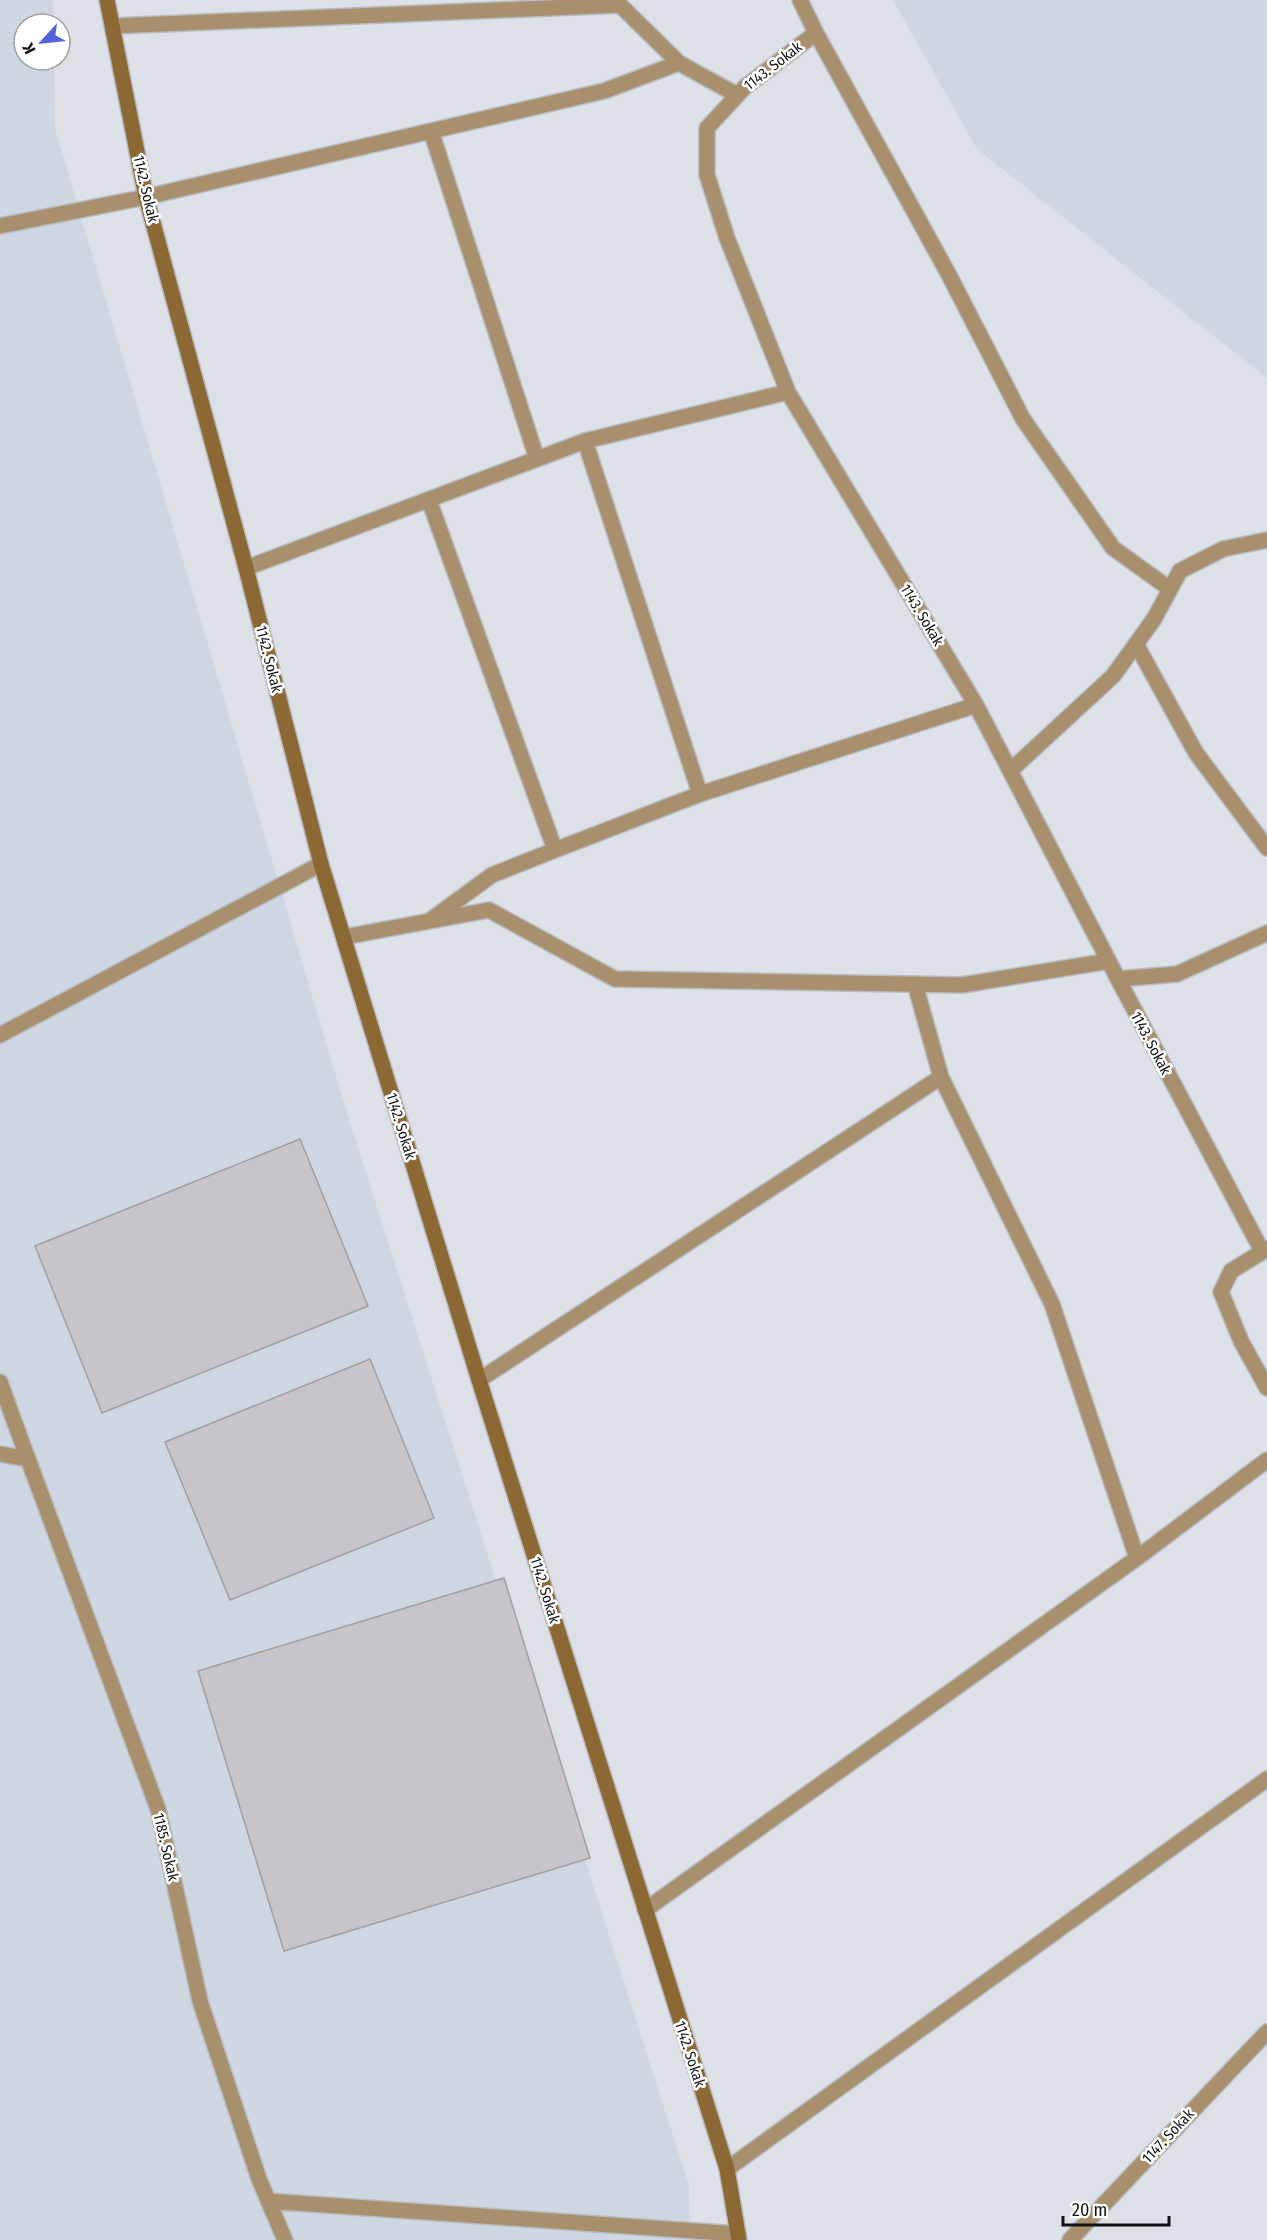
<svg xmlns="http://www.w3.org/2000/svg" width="1267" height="2240" font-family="'Fira Sans Condensed',sans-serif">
<rect width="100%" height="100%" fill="#dde0e6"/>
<!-- built -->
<path fill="#ced6e2" d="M 0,0 L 53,0 L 54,24 L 24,24 L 24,60 L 54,60 L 55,129 L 346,1110 L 689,2186 L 690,2240 L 0,2240 Z
M 893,0 L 1267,0 L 1267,378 L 977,149 Z"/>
<!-- building -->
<path fill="#c7c4ca" stroke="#a09ea3" stroke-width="1.5" d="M 300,1139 L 368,1306 L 102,1413 L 35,1246 Z
M 370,1359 L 434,1518 L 230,1600 L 165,1442 Z
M 504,1578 L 590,1858 L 284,1951 L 198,1671 Z"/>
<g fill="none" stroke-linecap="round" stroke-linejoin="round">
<!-- street casing -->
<g stroke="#b8bbc0" stroke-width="18">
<path id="street" d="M 800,0 L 816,33 L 745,87 L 707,128 L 707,175 L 727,238 L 788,392 L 976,705 L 1118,979 L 1262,1251
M 113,26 L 620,5 L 679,63 L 737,95
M 816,33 L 949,275 L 1023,419 L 1113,548 L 1170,589
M 431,131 L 537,459
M 0,226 L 146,197 L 604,91 L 679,63
M 585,441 L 700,794
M 429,500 L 555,850
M 246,568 L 585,441 L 788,392
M 1136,644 L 1196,753 L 1267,848
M 1010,771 L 1113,676 L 1154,619 L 1180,571 L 1223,549 L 1267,540
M 432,919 L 492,875 L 555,850 L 700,794 L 976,705
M 344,937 L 489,910 L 615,979 L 962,985 L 1109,961
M 1118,979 L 1177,974 L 1267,933
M 0,1035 L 321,864
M 941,1077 L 1052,1304 L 1137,1558
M 1267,1249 L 1231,1271 L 1221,1292 L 1241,1341 L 1267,1388
M 479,1380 L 941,1077 L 915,984
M 0,1382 L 28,1459
M 0,1454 L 28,1459 L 158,1809 L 200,2001 L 259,2179 L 285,2240
M 645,1910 L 1137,1558 L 1267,1460
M 727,2169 L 1267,1779
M 268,2201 L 738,2234
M 1070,2240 L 1267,2032"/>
</g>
<!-- secondary casing -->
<g stroke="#b8bbc0" stroke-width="18">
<path id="secondary" d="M 107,0 L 146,197 L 246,568 L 321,864 L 479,1380 L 727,2169 L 739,2240"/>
</g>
<!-- street -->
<use href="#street" stroke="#a8906f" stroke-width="15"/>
<!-- secondary -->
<use href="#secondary" stroke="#8c6835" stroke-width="15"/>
</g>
<g text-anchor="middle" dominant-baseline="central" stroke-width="5" stroke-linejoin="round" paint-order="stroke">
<!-- street labels -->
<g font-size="15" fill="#111214" stroke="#fff">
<text transform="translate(773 66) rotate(-38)">1143. Sokak</text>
<text transform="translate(146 189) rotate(77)">1142. Sokak</text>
<text transform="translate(922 615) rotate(59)">1143. Sokak</text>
<text transform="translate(269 659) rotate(76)">1142. Sokak</text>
<text transform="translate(1151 1043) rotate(62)">1143. Sokak</text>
<text transform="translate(401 1126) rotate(73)">1142. Sokak</text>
<text transform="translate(545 1590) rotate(73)">1142. Sokak</text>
<text transform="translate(166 1847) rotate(77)">1185. Sokak</text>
<text transform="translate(690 2054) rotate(72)">1142. Sokak</text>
<text transform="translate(1168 2136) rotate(-47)">1147. Sokak</text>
</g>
</g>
<!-- north arrow -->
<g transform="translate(42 42) rotate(243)"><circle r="28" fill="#ffffff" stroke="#a0a0a1" stroke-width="1.5"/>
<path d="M0-4.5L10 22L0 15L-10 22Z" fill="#5363d9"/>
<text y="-9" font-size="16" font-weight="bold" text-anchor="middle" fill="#111214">K</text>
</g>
<!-- scale -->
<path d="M1063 2216v9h106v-9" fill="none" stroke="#111214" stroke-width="3"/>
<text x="1072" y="2216" font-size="18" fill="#111214" stroke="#ffffff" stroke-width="4.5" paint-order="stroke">20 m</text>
</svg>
